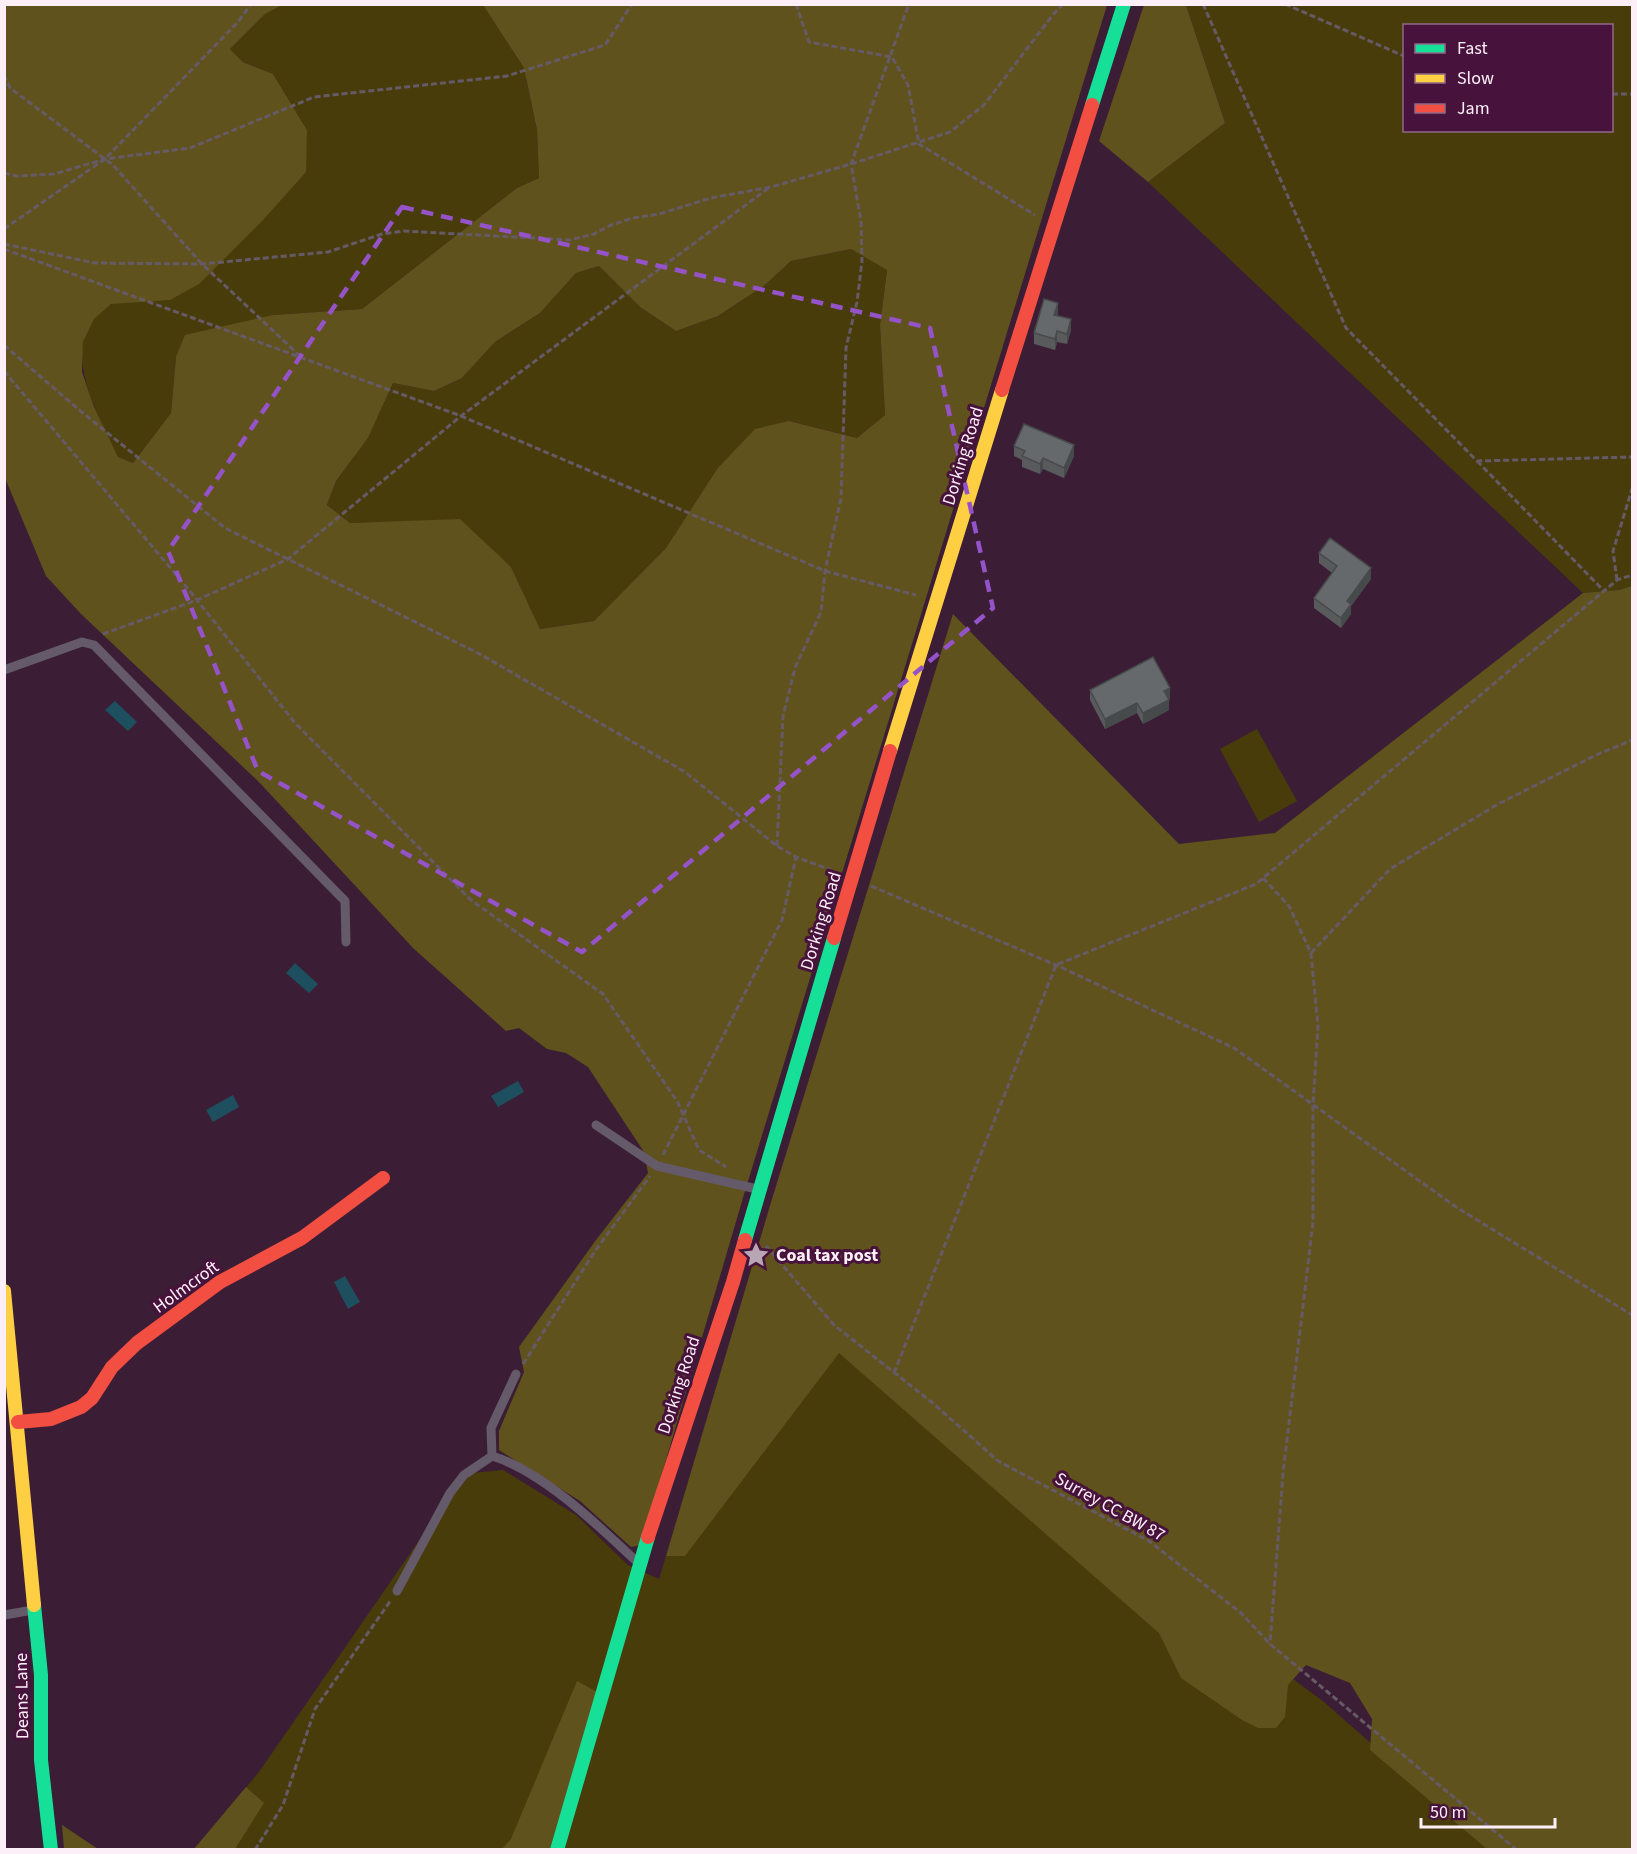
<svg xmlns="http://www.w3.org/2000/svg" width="1637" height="1854" font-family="'Source Sans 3',sans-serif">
<rect width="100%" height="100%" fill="#3b1e35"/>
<!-- green -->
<path fill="#493c0b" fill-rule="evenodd" d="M 282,4 L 483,5 L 524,68 L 537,130 L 539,178 L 517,188 L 362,309 L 273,315 L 176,357 L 171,413 L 133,463 L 118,457 C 98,416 53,338 110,305 C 121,299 156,301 170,300 L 307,130 L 273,74 L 243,62 L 230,49 L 265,14 Z
M 1186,5 L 1632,5 L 1632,586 L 1619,590 L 1583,593 L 1148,182 L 1225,123 ZM 1404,26 L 1612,26 L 1612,130 L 1404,130 Z
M 851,249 L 887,269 L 880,325 L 885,415 L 857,438 L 789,421 L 717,469 L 666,548 L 594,621 L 540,629 L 511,567 L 391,522 L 350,523 L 327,505 L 336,481 L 368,438 L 393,383 L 434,391 L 462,378 L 495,342 L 540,313 L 576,273 L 599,266 L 640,307 L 676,331 L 718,316 L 765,285 L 791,261 Z
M 1257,729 L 1297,801 L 1259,822 L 1220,749 Z
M 832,1337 L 1324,1702 L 1491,1849 L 194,1850 L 259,1772 L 436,1516 L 472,1473 L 503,1470 L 576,1515 L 628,1565 L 659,1579 L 666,1556 L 685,1556 Z"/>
<!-- forest -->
<path fill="#60521d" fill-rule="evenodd" d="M 4,5 L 282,5 L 265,14 L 230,49 L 243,62 L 273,74 L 307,130 L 306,172 L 263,220 L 199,284 L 170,300 L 111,304 L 94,319 L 83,342 L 82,372 L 94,407 L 118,457 L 133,463 L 171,413 L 176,357 L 185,335 L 273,315 L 362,309 L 517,188 L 539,178 L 537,130 L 524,68 L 483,5 L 1107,5 L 745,1191 L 641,1545 L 631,1547 L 580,1501 L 499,1450 L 499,1431 L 524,1372 L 519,1347 L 596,1240 L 648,1173 L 644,1152 L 588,1067 L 566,1053 L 547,1049 L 519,1028 L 506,1031 L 413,948 L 259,782 L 81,614 L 46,576 L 5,478 ZM 851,249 L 887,270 L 880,325 L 885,415 L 857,438 L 789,421 L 755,429 L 717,469 L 666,548 L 594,621 L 540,629 L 511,567 L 460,519 L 350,523 L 327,505 L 336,481 L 368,438 L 393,383 L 434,391 L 462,378 L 495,342 L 540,313 L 576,273 L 599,266 L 640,307 L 676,331 L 718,316 L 765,285 L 791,261 Z
M 1144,5 L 1186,5 L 1225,123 L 1148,182 L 1099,141 Z
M 1632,586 L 1632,1849 L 1487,1849 L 1370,1750 L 1372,1719 L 1350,1683 L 1306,1665 L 1288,1685 L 1285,1717 L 1276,1728 L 1258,1728 L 1242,1720 L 1181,1678 L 1159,1633 L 839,1353 L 685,1556 L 666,1556 L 772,1199 L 953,614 L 1179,844 L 1275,833 L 1583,593 L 1619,590 Z
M 577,1681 L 597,1692 L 550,1849 L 501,1850 L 511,1839 Z
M 246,1787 L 264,1803 L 235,1849 L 194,1849 Z
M 62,1825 L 98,1849 L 64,1849 Z"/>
<!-- water -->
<path fill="#1d4f5f" d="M 115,701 L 137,722 L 128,731 L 105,710 Z
M 295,963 L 318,984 L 309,993 L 286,973 Z
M 518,1081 L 524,1092 L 498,1107 L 491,1096 Z
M 233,1095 L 239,1107 L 213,1122 L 206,1110 Z
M 345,1276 L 360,1302 L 348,1309 L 334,1282 Z"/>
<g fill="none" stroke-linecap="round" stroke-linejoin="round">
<!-- path -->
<path stroke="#665a67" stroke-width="3" stroke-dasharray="6 3" stroke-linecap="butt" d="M 796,4 L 809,42 L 892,57 L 908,85 L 919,144 L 1035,215
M 1203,4 L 1346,328 L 1477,461 L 1632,457
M 1285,4 L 1404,56
M 4,75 L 10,88 L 113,165 L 202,264 L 299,355
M 1612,94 L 1632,94
M 4,173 L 17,176 L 54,174 L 105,159 L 190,148 L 314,97 L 507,76 L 605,45 L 632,4
M 4,229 L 105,159 L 238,22 L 251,4
M 4,244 L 95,263 L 202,264 L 328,252 L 382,234 L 404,231 L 570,240 L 594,234 L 611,225 L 633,218 L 659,214 L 711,198 L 771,187 L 851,164 L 950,132 L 984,105 L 1052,16 L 1063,4
M 4,249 L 461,416 L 825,571 L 916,595
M 4,345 L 78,409 L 225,528 L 478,653 L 685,772 L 777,846 L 796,857 L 831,870
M 4,371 L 189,590 L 295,723 L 471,900 L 603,994 L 677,1101 L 699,1150 L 726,1167
M 1477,461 L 1604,591
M 1617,580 L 1613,551 L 1632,489
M 103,634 L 197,600 L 288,559 L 461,416 L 770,187
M 777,846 L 783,716 L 795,668 L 821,612 L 825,571 L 841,498 L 846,348 L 857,302 L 862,261 L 861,221 L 851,164 L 909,4
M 1263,878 L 1289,906 L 1311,953 L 1318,1027 L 1313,1105 L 1313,1222 L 1283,1474 L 1270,1644
M 871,886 L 1056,965 L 1234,1048 L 1456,1207 L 1632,1315
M 1311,953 L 1390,869 L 1498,804 L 1596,755 L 1632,740
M 663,1155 L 782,920 L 796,857
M 766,1246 L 834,1325 L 934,1404 L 998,1461 L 1149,1541 L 1241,1613 L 1270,1644 L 1517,1850
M 523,1364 L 595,1251 L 650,1176
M 894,1373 L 1056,965 L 1256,884 L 1617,580 L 1632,575
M 255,1850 L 283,1805 L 315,1709 L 391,1600"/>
<!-- lane -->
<path stroke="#645a69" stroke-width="9" d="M 4,670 L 82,642 L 94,645 L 345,901 L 346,942
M 596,1125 L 657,1166 L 757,1189
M 492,1456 L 491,1428 L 516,1374
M 397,1591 L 450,1493 L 464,1475 L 492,1456 C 542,1471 599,1526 637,1562
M 4,1615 L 33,1610"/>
<!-- fast -->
<path stroke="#16e098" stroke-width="14" d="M 1092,105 L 1124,4
M 745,1240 L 834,938
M 34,1605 L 41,1675 L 41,1760 L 51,1850
M 557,1850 L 648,1537"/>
<!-- slow -->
<path stroke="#ffcf43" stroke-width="14" d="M 890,751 L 1002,390
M 4,1291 L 34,1605"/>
<!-- jam -->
<path stroke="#f24e42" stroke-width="14" d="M 1002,390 L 1092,105
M 834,938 L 890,751
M 18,1422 L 51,1419 L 81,1407 L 92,1398 L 112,1367 L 137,1343 L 220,1282 L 302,1238 L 383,1178
M 648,1537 L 733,1282 L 745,1240"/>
</g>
<!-- wall -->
<path fill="#585a5c" d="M 1058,313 L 1057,316 L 1071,330 L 1067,344 L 1057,342 L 1055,350 L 1034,344 L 1034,333 Z
M 1014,446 L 1074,456 L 1064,478 L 1043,469 L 1040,474 L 1022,467 L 1022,460 L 1014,456 Z
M 1319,553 L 1371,579 L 1351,606 L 1351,614 L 1341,628 L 1314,608 L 1314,598 L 1332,573 L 1319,563 Z
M 1090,690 L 1170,698 L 1169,699 L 1169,710 L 1143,724 L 1137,713 L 1105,729 L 1090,700 Z"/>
<!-- shaded-wall -->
<path fill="#474a4b" d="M 1058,303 L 1058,313 L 1054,325 L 1054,315 Z
M 1071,319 L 1071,330 L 1067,344 L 1067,334 Z
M 1057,331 L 1057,342 L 1055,350 L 1055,339 Z
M 1074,445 L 1074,456 L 1064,478 L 1064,468 Z
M 1043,458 L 1043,469 L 1040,474 L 1040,464 Z
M 1371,568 L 1371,579 L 1351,606 L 1351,614 L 1341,628 L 1341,618 L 1347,601 Z
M 1170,688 L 1170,698 L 1164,701 L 1164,691 Z
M 1169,700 L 1169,710 L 1143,724 L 1143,713 Z
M 1137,703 L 1137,713 L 1105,729 L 1105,719 Z"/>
<!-- building -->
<path fill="#66696b" stroke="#474a4b" stroke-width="1.5" d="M 1044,299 L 1058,303 L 1054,315 L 1071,319 L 1067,334 L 1057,331 L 1055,339 L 1034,333 Z
M 1024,424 L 1074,445 L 1064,468 L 1043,458 L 1040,464 L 1022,456 L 1025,451 L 1014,446 Z
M 1330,538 L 1371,568 L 1347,601 L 1351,604 L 1341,618 L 1314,598 L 1337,566 L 1319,553 Z
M 1153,657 L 1170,688 L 1164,691 L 1169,700 L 1143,713 L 1137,703 L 1105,719 L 1090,690 Z"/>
<!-- marked area -->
<path fill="none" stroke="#9553ca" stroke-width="4.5" stroke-dasharray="12 8" stroke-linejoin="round" d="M 402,207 L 930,328 L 993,608 L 582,952 L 258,771 L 168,551 Z"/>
<!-- icons -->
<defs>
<g id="sight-bare" transform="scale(2.07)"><path d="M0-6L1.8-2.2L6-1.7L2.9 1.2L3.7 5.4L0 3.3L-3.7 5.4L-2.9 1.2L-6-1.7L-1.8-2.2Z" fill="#b9a6b4" stroke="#47123b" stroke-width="2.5" paint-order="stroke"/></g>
</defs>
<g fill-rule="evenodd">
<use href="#sight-bare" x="756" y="1255"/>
</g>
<g text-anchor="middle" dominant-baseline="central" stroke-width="6" stroke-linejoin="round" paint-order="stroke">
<!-- street labels -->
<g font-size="18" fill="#fdeff8" stroke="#47123b">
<text transform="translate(963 456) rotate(-73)">Dorking Road</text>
<text transform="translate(821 921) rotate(-73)">Dorking Road</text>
<text transform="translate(186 1287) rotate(-36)">Holmcroft</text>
<text transform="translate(679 1385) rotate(-72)">Dorking Road</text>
<text transform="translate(1110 1507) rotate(29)">Surrey CC BW 87</text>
<text transform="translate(22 1696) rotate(-91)">Deans Lane</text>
</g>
<!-- poi labels -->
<g font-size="18" font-weight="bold" fill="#fdeff8" stroke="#47123b" text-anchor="start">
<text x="776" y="1255">Coal tax post</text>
</g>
</g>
<!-- border -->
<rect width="1637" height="1854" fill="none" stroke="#fdeff8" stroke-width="12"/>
<!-- legend -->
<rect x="1403" y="24" width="210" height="108" fill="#47123b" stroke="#906a87" stroke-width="1.5"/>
<rect x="1415" y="44" width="30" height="9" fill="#16e098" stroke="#906a87" stroke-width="1.5"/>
<text x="1457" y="54" font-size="18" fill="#fdeff8">Fast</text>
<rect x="1415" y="74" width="30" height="9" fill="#ffcf43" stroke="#906a87" stroke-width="1.5"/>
<text x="1457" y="84" font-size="18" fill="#fdeff8">Slow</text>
<rect x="1415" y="104" width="30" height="9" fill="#f24e42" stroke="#906a87" stroke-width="1.5"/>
<text x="1457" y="114" font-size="18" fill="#fdeff8">Jam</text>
<!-- scale -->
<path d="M1421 1818v9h134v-9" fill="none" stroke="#fdeff8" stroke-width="3"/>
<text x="1430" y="1818" font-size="18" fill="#fdeff8" stroke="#47123b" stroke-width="4.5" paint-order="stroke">50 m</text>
</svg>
